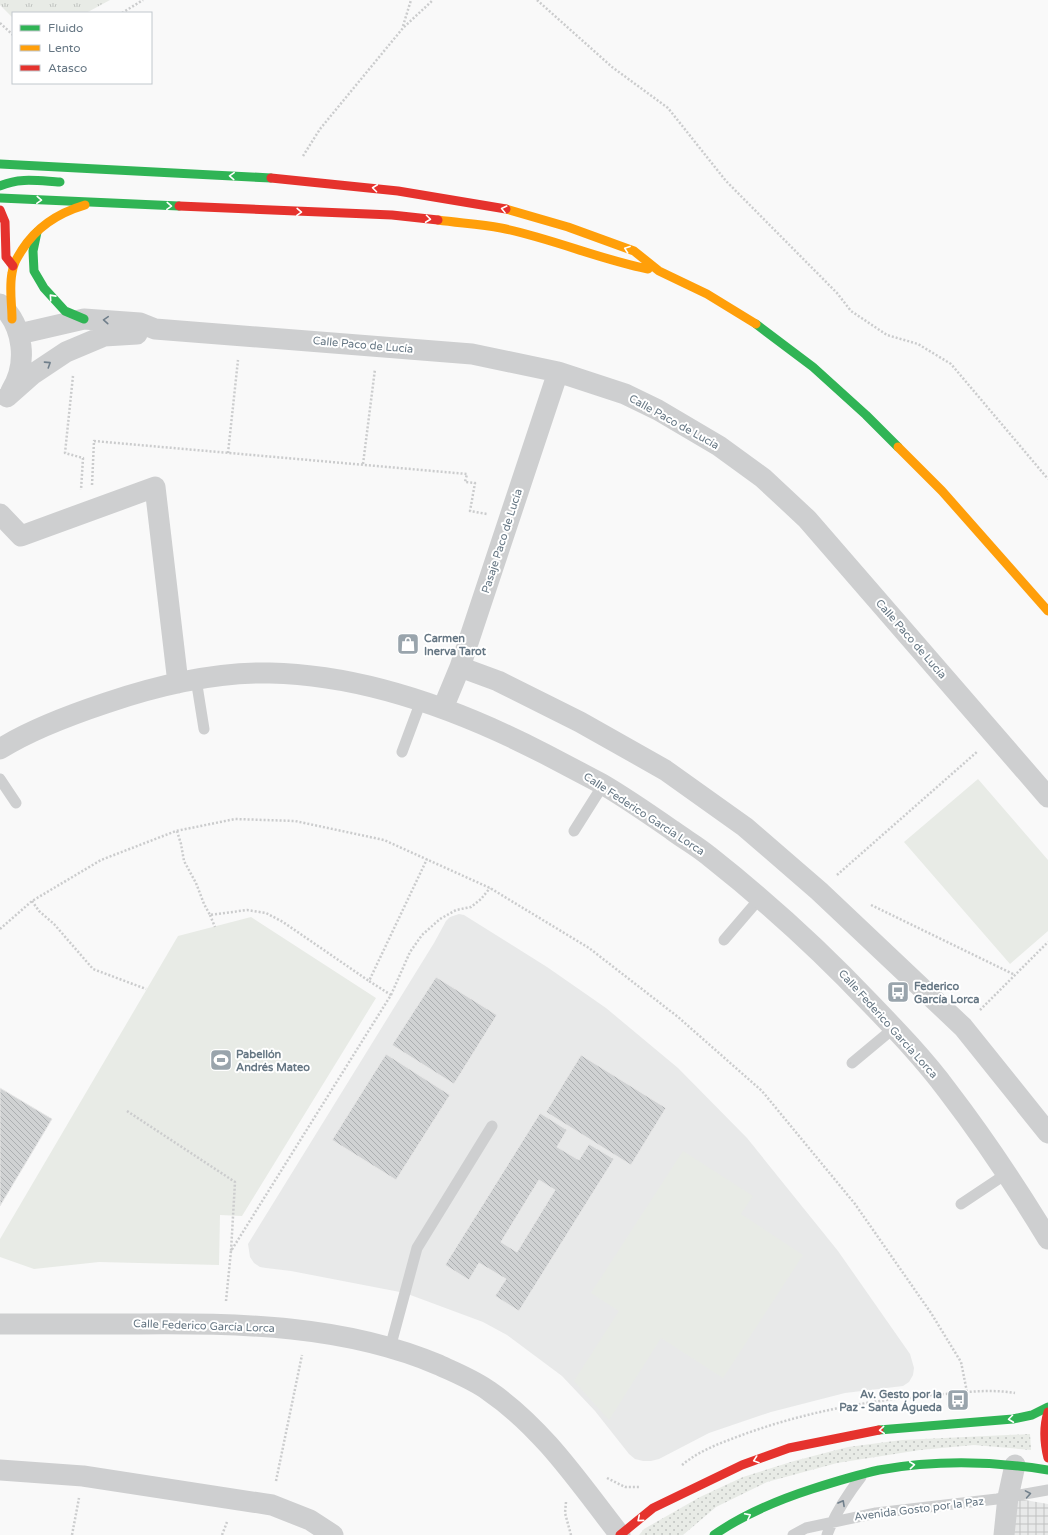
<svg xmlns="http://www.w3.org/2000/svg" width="1048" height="1535" font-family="'Varela Round',sans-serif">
<defs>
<pattern id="industrial-grid" width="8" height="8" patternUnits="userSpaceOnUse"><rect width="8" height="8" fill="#e8e9e9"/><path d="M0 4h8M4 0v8" fill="none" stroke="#c0c1c2"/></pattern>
<pattern id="grass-dots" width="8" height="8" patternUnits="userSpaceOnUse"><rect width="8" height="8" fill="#e8ebe6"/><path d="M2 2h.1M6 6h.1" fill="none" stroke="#c0c3c0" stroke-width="1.8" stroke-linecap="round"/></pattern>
<pattern id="park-tufts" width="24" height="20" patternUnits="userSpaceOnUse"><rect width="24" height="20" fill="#e8ebe6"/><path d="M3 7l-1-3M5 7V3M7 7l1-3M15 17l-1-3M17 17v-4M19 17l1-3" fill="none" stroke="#c0c3c0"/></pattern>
<pattern id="building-back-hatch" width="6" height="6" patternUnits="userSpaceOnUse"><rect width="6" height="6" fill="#d0d2d3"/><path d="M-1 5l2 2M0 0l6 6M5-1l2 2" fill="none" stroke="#acafb1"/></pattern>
</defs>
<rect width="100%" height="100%" fill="#f9f9f9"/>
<!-- built -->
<path fill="#e8e9e9" d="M 459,914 L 464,915 L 547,967 L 606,1008 L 678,1068 L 747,1138 L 838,1251 L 910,1354 L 914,1368 L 913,1375 L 909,1382 L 903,1386 L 845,1393 L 771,1412 L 709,1433 L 659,1459 L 651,1461 L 643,1461 L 635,1459 L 629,1454 L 595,1411 L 562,1376 L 507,1335 L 483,1322 L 405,1293 L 291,1271 L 266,1268 L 260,1267 L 254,1263 L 250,1257 L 248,1244 L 434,943 L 446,921 L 450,917 Z"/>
<!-- industrial -->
<path fill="url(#industrial-grid)" d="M 1008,1497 L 1048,1504 L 1048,1535 L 1010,1535 Z"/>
<!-- grass -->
<path fill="url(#grass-dots)" d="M 1030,1434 L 1031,1450 L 974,1445 L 920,1450 L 837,1463 L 767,1482 L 716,1507 L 683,1535 L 639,1535 L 644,1529 L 700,1497 L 743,1477 L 794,1461 L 848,1447 L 902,1440 Z"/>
<!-- park -->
<path fill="url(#park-tufts)" d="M 0,0 L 110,0 L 86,13 L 13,13 L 13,18 L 0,5 Z"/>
<!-- pitch -->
<path fill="#e8ebe6" d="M 978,779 L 1048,860 L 1048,931 L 1010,964 L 904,842 Z
M 251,917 L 376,998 L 242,1216 L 220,1215 L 219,1265 L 99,1262 L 34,1269 L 0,1257 L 0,1239 L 178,936 Z
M 683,1151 L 753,1196 L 741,1214 L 803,1255 L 723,1378 L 661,1338 L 609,1420 L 574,1381 L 619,1311 L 591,1293 Z"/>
<!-- building -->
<path fill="url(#building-back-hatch)" stroke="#e8e8e8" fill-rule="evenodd" d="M 436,977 L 497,1015 L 454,1084 L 392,1045 Z
M 386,1054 L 450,1095 L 396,1180 L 332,1140 Z
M 581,1055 L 666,1108 L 631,1165 L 546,1112 Z
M 0,1088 L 52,1119 L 0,1206 Z
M 540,1113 L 567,1130 L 557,1147 L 579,1160 L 589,1144 L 614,1159 L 519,1311 L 495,1296 L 506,1279 L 479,1263 L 469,1280 L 445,1265 ZM 539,1180 L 555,1190 L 517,1252 L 501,1242 Z"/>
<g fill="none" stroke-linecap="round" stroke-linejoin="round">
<!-- path -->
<path stroke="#cbcccd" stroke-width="2.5" stroke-dasharray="2 2" stroke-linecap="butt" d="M 537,0 L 612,67 L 668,108 L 726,181 L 837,293 L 851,311 L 887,335 L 918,344 L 951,364 L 1048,479
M 122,13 L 143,0
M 0,23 L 13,35
M 403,26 L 411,0
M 303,156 L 320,129 L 403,28 L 433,0
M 73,376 L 65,453 L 83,458 L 81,490
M 228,453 L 238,360
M 363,464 L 375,369
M 92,485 L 94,441 L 467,474 L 465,482 L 475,483 L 470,511 L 487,514
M 177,831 L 181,844 L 184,861 L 196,883 L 204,904 L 210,915 L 247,910 L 266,913 L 283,922 L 369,981
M 837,875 L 978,751
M 32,901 L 39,911 L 54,924 L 93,969 L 146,989
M 871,905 L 1015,975
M 210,915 L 215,927
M 0,929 L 32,901 L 101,860 L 176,831 L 235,819 L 295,821 L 384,840 L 490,888 L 589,948 L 678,1017 L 762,1091 L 855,1204 L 931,1313 L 961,1362 L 967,1392
M 391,995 L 410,952 L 422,935 L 440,919 L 456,910 L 471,907 L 481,899 L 490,888
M 980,1010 L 1048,942
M 127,1111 L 235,1182 L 231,1251
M 226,1301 L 231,1251 L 391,995 L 369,981 L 427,859
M 682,1465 C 700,1450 721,1443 742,1435 C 807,1411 876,1399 945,1394 C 968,1392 991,1389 1015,1393
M 607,1478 L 625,1487 L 640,1487
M 276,1481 L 302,1355
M 566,1502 L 565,1513 L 571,1535
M 72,1535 L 79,1498
M 222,1535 L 227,1522"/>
<!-- lane -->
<path stroke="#cecfd0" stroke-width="11" d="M 196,679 L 204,729
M 402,752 L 421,701
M 0,779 L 16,803
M 574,831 L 603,785
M 724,940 L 760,898
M 852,1063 L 894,1028
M 961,1204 L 1006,1174
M 390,1348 L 417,1248 L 492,1126
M 793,1535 L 806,1528 L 876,1513 L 997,1499 L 1048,1490
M 827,1535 C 835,1513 847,1495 861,1477"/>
<!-- street -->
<path stroke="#cecfd0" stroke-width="21" d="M 0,304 C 24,326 28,364 11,391
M 19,334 L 84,319 L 140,323 L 155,329 L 472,354 L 558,372 L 625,394 L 658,410 L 719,446 L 763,478 L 807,519 L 1048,797
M 7,397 L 33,374 L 66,352 L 104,336 L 137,334
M 0,514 L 21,536 L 155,487 L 178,683
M 460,667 L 498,681 L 580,722 L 665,770 L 745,827 L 819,891 L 963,1027 L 1048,1133
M 443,708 L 460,667 L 558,372
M 0,749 C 30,730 73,714 106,703 C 159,685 214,672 270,673 C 366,675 460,710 545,754 C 564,764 583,774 602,784 C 626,798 649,814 672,830 C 684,839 697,846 709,856 C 766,901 820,950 870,1003 C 897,1031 924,1059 947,1090 C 983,1137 1017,1188 1048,1239
M 0,1324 C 47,1324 93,1324 140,1324 C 240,1323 345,1325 439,1365 C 456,1373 474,1380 489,1391 C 543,1428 580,1484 620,1535
M 0,1470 L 83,1476 L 272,1505 L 310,1520 L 333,1535
M 1004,1535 L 1008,1497 L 1015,1465"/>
<!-- fast -->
<path stroke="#30b455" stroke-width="9" d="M 0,164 L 271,178
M 0,186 C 19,177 40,181 60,182
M 0,198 L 179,206
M 37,232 L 33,251 L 34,271 L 44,288 L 65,311 L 84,319
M 756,324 L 813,367 L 866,415 L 898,447
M 879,1430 L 1013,1419 L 1032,1415 L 1048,1407
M 714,1535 C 744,1514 778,1500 812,1489 C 834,1482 857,1475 879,1470 C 935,1460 992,1461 1048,1470"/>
<!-- slow -->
<path stroke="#ff9f0a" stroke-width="9" d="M 506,209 L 568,227 L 634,251 L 659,271 L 707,294 L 756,324
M 438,220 C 459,223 480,224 501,228 C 551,238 598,259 648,269
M 12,319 C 12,304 9,288 12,273 C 13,264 17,258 22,250 C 37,226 58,213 85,205
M 898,447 L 942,491 L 1048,611"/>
<!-- jam -->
<path stroke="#e5322d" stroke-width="9" d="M 271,178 L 398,191 L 506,209
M 179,206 L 392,215 L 438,220
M 0,210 L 5,222 L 6,257 L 13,266
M 1048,1412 C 1043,1428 1044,1442 1048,1458
M 620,1535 L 653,1508 L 742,1465 L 789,1448 L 879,1430"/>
</g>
<!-- one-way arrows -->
<defs><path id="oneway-chevron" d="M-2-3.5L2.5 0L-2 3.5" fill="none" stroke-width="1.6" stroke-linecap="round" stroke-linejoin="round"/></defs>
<g stroke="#fff">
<use href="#oneway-chevron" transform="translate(232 176) rotate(-177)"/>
<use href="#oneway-chevron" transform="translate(375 188) rotate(-173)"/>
<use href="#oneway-chevron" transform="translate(39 200) rotate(3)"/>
<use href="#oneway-chevron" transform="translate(169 206) rotate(3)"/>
<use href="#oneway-chevron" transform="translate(504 209) rotate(-166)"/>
<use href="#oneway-chevron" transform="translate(299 212) rotate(2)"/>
<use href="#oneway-chevron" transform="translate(428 219) rotate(7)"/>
<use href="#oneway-chevron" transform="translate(627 249) rotate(-160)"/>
<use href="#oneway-chevron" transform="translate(52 297) rotate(-132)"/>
<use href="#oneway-chevron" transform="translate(1011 1419) rotate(173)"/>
<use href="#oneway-chevron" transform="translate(882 1430) rotate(175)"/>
<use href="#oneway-chevron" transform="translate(756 1460) rotate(161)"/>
<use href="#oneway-chevron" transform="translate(912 1465) rotate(-6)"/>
<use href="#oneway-chevron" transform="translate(748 1516) rotate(-27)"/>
<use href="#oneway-chevron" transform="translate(640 1519) rotate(140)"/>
</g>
<g stroke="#707f8b">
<use href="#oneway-chevron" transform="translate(106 320) rotate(-176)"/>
<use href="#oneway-chevron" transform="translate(48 364) rotate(-33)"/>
<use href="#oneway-chevron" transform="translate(1028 1494) rotate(-10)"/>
<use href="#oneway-chevron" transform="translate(842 1503) rotate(-61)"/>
</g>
<!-- icons -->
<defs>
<g id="shop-square" transform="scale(1.15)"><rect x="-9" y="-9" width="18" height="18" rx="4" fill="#99a4ac" stroke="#fff"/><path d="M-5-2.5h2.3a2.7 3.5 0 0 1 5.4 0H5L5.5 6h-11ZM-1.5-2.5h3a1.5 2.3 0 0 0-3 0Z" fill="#fff"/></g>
<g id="bus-square" transform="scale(1.15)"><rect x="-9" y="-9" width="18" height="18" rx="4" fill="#99a4ac" stroke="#fff"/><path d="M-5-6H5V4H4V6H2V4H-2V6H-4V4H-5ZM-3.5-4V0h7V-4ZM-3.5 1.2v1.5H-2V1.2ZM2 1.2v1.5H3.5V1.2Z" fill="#fff"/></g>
<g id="stadium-square" transform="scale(1.15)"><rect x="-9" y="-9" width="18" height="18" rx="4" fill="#99a4ac" stroke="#fff"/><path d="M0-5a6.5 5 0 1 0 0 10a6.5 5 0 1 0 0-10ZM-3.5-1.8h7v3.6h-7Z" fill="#fff"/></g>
</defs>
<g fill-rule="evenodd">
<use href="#shop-square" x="408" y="644"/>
<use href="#bus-square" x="898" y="992"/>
<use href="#stadium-square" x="221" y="1060"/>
<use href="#bus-square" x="958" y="1400"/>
</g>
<g text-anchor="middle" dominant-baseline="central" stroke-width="4" stroke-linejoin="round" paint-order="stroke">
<!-- street labels -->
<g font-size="11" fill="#657683" stroke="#fff">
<text transform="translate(363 345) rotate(5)">Calle Paco de Lucía</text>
<text transform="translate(674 422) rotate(29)">Calle Paco de Lucía</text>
<text transform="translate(502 541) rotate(-72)">Pasaje Paco de Lucía</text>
<text transform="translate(911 639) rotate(49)">Calle Paco de Lucía</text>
<text transform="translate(644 814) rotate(33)">Calle Federico García Lorca</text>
<text transform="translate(888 1024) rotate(48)">Calle Federico García Lorca</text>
<text transform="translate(204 1326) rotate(2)">Calle Federico García Lorca</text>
<text transform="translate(919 1509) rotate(-7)">Avenida Gosto por la Paz</text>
</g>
<!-- poi labels -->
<g font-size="11" font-weight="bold" fill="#657683" stroke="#fff" text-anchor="start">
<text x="424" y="638">Carmen<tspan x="424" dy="13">Inerva Tarot</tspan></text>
<text x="914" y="986">Federico<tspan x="914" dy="13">García Lorca</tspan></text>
<text x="236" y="1054">Pabellón<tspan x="236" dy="13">Andrés Mateo</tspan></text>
<text x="942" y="1394" text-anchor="end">Av. Gesto por la<tspan x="942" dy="13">Paz - Santa Águeda</tspan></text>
</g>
</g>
<!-- legend -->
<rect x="12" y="12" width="140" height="72" fill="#ffffff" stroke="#c1c8cd"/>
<rect x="20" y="25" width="20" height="6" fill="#30b455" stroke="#c1c8cd"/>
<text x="48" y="32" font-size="12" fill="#657683">Fluido</text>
<rect x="20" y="45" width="20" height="6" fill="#ff9f0a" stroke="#c1c8cd"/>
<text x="48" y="52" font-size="12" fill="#657683">Lento</text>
<rect x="20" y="65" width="20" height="6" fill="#e5322d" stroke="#c1c8cd"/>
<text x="48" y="72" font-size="12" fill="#657683">Atasco</text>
</svg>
